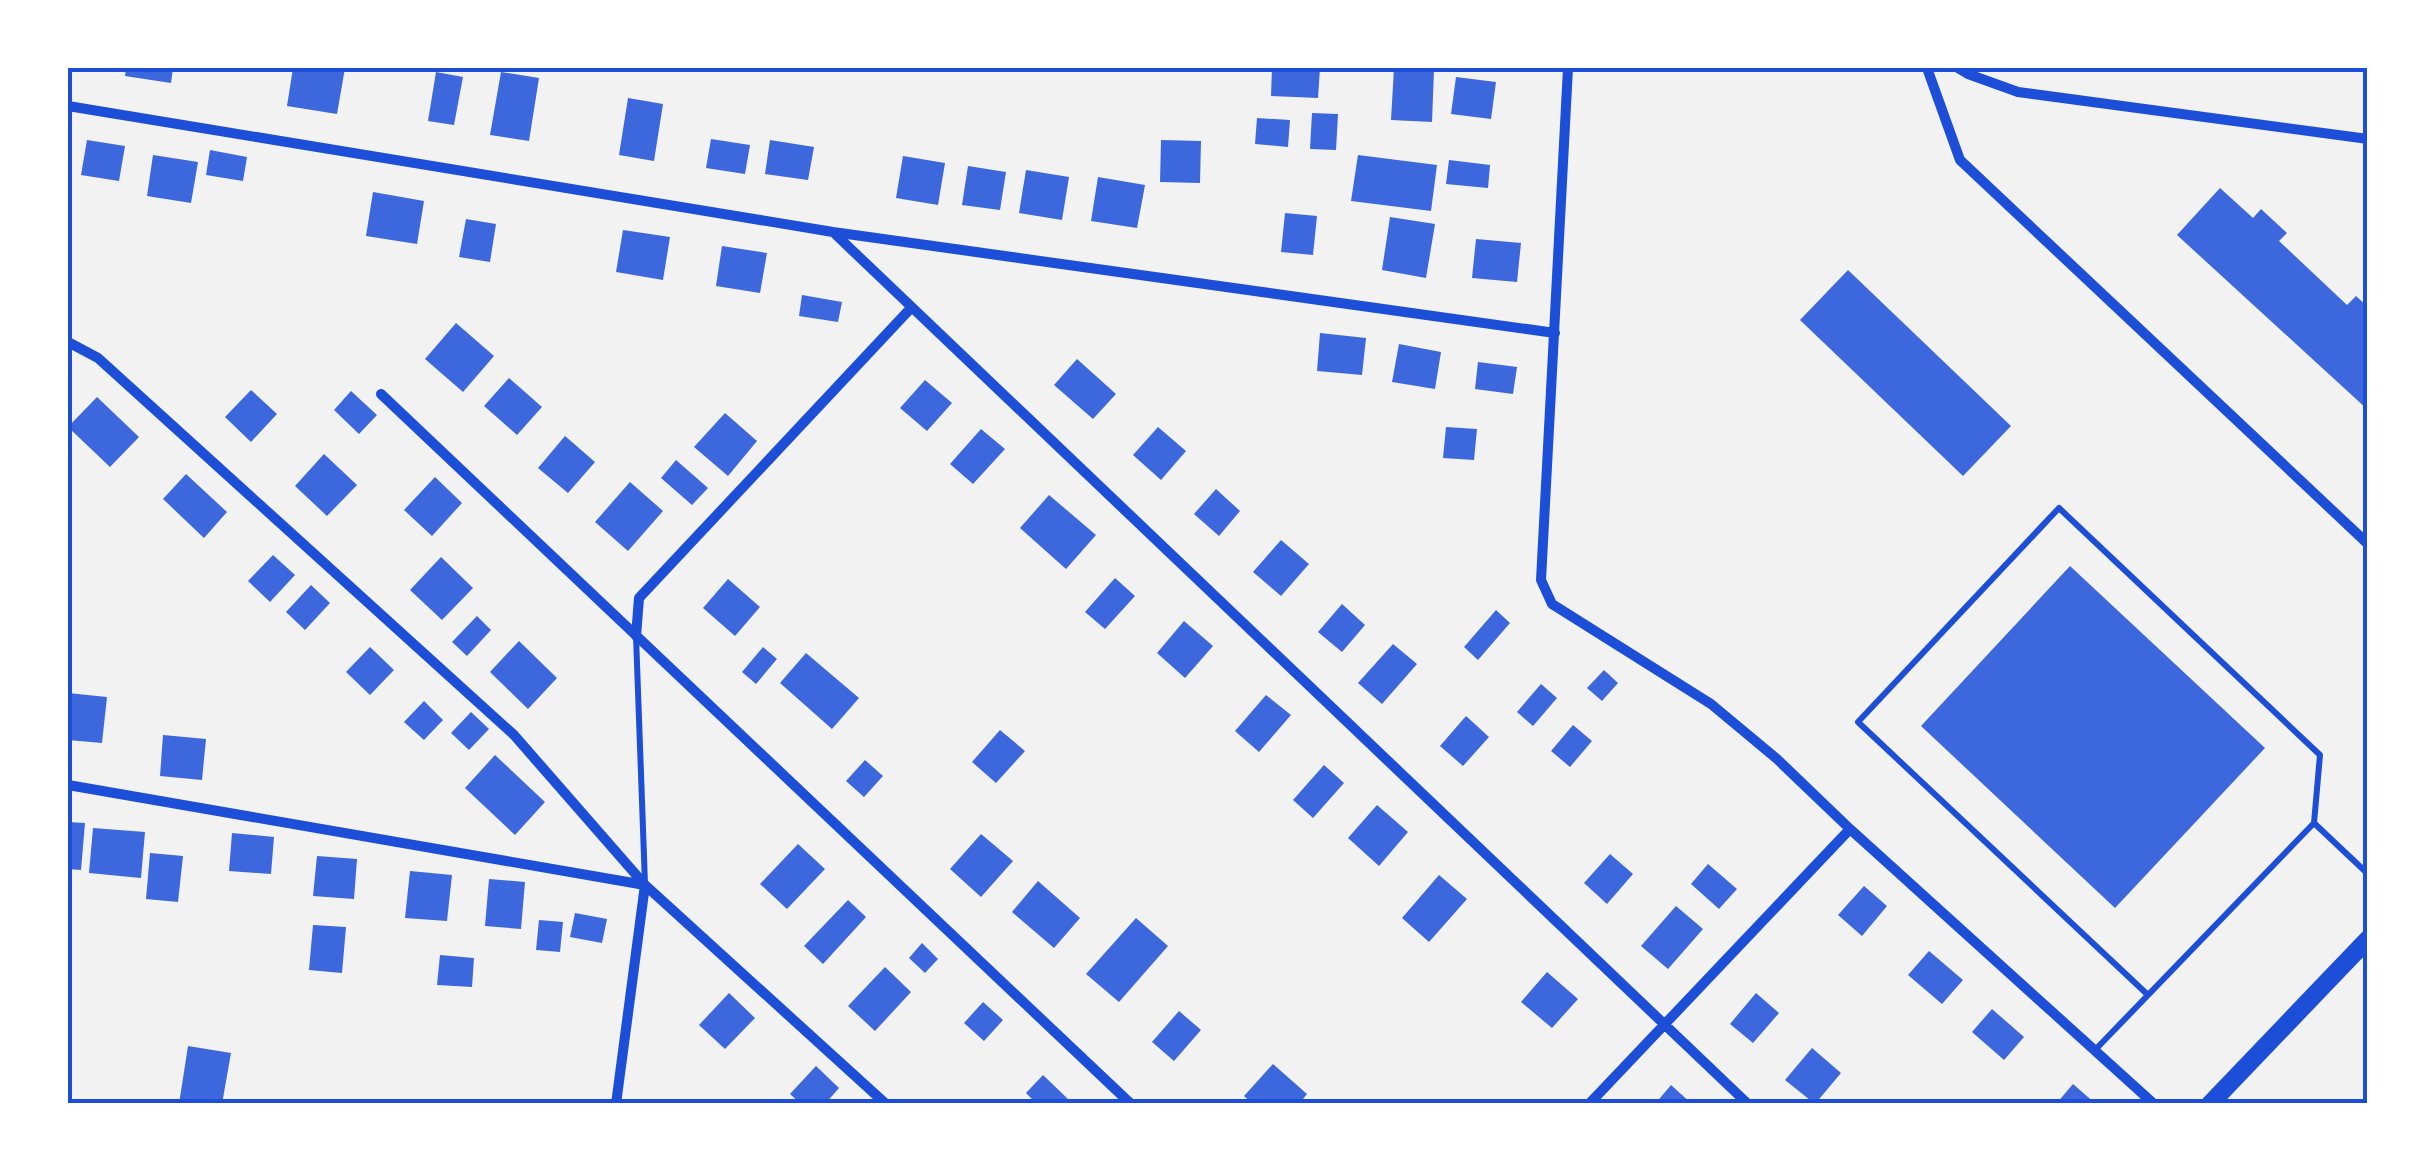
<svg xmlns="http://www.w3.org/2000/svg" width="2435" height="1171" font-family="'DejaVu Sans',sans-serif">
<rect width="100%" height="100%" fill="#f2f2f2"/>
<!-- building -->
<path fill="#3d67dc" d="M 126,68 L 173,68 L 171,83 L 125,76 Z
M 293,68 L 345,68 L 337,114 L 287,106 Z
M 1272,68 L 1320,68 L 1318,98 L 1271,96 Z
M 1394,68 L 1434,70 L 1432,122 L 1391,120 Z
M 436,72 L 463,77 L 454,125 L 428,121 Z
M 501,72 L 539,78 L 529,141 L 490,135 Z
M 1456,77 L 1496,82 L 1491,119 L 1451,114 Z
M 628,98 L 663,104 L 654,161 L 619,155 Z
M 1312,113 L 1338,114 L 1336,150 L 1310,149 Z
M 1257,118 L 1290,120 L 1288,147 L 1255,144 Z
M 711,139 L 750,145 L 745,174 L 706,168 Z
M 87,140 L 125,146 L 119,181 L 81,175 Z
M 770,140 L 814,147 L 808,180 L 765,174 Z
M 1161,140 L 1201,141 L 1200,183 L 1160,182 Z
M 210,150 L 247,157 L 243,181 L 206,175 Z
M 153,155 L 198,162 L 191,203 L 147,196 Z
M 1358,155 L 1437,165 L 1431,211 L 1351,201 Z
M 903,156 L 945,163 L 938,205 L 896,198 Z
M 1449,160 L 1490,165 L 1488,188 L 1446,184 Z
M 968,166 L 1006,172 L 1000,210 L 962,205 Z
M 1026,170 L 1069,177 L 1062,220 L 1019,213 Z
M 1098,177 L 1145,185 L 1137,228 L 1091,221 Z
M 2220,188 L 2253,218 L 2261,209 L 2287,233 L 2279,241 L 2347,305 L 2356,296 L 2368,307 L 2368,410 L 2177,235 Z
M 373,192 L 424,201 L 417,244 L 366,236 Z
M 1285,213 L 1317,216 L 1313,255 L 1281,252 Z
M 1390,217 L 1435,224 L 1426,278 L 1382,270 Z
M 466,219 L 496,224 L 490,262 L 459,257 Z
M 623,230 L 670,237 L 663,280 L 616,272 Z
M 1476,239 L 1521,243 L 1517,282 L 1472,278 Z
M 722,246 L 767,253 L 760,293 L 716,286 Z
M 1848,270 L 2011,426 L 1963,476 L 1800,320 Z
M 802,295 L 842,302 L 838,322 L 799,316 Z
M 456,323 L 494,356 L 463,392 L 425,359 Z
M 1320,333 L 1366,338 L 1362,375 L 1317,371 Z
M 1399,344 L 1441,352 L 1435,389 L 1392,382 Z
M 1077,359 L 1116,394 L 1093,419 L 1054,385 Z
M 1478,362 L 1517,367 L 1513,394 L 1475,389 Z
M 509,378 L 542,407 L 517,435 L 484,406 Z
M 925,380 L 952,403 L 927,431 L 900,408 Z
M 251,390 L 277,414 L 251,442 L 225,417 Z
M 351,391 L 377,415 L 359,434 L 334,410 Z
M 97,397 L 139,437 L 110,467 L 68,427 Z
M 725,413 L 757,441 L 728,476 L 694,447 Z
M 1158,427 L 1186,451 L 1161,480 L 1133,455 Z
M 1446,427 L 1477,429 L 1474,460 L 1443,458 Z
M 981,429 L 1005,449 L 973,484 L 950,464 Z
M 565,436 L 595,462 L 568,493 L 538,468 Z
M 324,454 L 357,485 L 327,516 L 295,486 Z
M 676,460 L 708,488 L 692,505 L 661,478 Z
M 186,474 L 227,512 L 204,538 L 163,499 Z
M 435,477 L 462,503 L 432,536 L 404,510 Z
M 630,482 L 663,511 L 628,551 L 595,522 Z
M 1216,489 L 1240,511 L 1219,536 L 1194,514 Z
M 1049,495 L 1096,535 L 1066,569 L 1020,528 Z
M 1281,540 L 1309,564 L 1281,596 L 1253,572 Z
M 273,555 L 295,575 L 270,602 L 248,581 Z
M 441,557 L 473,588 L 442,620 L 410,590 Z
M 2070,566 L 2265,748 L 2115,908 L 1921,726 Z
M 1115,578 L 1135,596 L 1105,629 L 1085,612 Z
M 728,579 L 760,607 L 735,636 L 703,608 Z
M 311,585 L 330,603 L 305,630 L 286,612 Z
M 1342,604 L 1365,625 L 1342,652 L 1318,632 Z
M 1496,610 L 1510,623 L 1478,660 L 1464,647 Z
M 477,616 L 491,630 L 467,656 L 452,642 Z
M 1184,621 L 1213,646 L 1185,678 L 1157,653 Z
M 519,641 L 557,678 L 528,709 L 490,672 Z
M 1393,644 L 1417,664 L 1382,704 L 1358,683 Z
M 370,647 L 394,670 L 370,695 L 346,672 Z
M 763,647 L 777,659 L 756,684 L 742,672 Z
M 806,653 L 859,698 L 832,729 L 780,683 Z
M 1604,670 L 1618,683 L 1602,701 L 1587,688 Z
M 1541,684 L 1557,698 L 1533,726 L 1517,712 Z
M 68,693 L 107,697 L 102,743 L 68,740 Z
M 1266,695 L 1291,715 L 1259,752 L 1235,731 Z
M 424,701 L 443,720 L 424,740 L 404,722 Z
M 471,712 L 489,729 L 469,750 L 451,733 Z
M 1466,716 L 1489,737 L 1463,766 L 1440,746 Z
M 1573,725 L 1592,741 L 1570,767 L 1551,751 Z
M 1000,730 L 1025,751 L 996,783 L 972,762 Z
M 163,735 L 206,739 L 202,780 L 160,776 Z
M 495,755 L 545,802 L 515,835 L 465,788 Z
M 865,760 L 883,776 L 864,797 L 846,781 Z
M 1324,765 L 1344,783 L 1313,818 L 1293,800 Z
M 1377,805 L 1408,832 L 1379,866 L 1348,838 Z
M 68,822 L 85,823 L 81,870 L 68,869 Z
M 93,828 L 145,832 L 141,878 L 89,873 Z
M 232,833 L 274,837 L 271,874 L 229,871 Z
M 981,834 L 1013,861 L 981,897 L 950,869 Z
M 798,844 L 825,869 L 787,909 L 760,884 Z
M 150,853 L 183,856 L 178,902 L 146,899 Z
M 1610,854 L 1633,874 L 1607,904 L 1584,883 Z
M 317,856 L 357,859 L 354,899 L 313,896 Z
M 1708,864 L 1737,889 L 1719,909 L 1691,884 Z
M 410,871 L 452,875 L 447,921 L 405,918 Z
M 1439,875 L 1467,899 L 1429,942 L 1402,918 Z
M 489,879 L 525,882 L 521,929 L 485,926 Z
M 1038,881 L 1080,918 L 1054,948 L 1012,912 Z
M 1864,886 L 1887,906 L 1862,936 L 1838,915 Z
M 848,900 L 866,917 L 823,964 L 804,946 Z
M 1676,906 L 1703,929 L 1668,969 L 1641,946 Z
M 575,913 L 607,919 L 602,943 L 570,937 Z
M 1136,918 L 1168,946 L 1119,1002 L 1086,974 Z
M 539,920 L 563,922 L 560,952 L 536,950 Z
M 313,925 L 346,927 L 342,973 L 309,970 Z
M 922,943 L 938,959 L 925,973 L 909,958 Z
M 1929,951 L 1963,980 L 1942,1004 L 1908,975 Z
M 440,955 L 474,958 L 472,987 L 437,985 Z
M 885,967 L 911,992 L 875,1031 L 848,1006 Z
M 1547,972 L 1578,999 L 1552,1028 L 1521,1002 Z
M 729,993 L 755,1018 L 725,1049 L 699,1025 Z
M 1756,993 L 1779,1013 L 1753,1043 L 1730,1024 Z
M 983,1002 L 1003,1020 L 984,1041 L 964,1023 Z
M 1992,1009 L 2024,1037 L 2004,1060 L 1972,1032 Z
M 1179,1011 L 1201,1030 L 1174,1061 L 1152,1042 Z
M 188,1046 L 231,1053 L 222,1104 L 179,1104 Z
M 1812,1048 L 1841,1073 L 1815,1104 L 1785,1080 Z
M 1273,1064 L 1307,1094 L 1299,1104 L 1253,1104 L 1244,1096 Z
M 816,1066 L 839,1088 L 825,1104 L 801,1104 L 790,1094 Z
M 1043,1075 L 1069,1100 L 1065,1104 L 1037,1104 L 1026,1093 Z
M 2073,1084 L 2096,1104 L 2056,1104 Z
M 1671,1085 L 1692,1104 L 1655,1104 Z"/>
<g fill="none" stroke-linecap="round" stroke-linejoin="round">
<!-- service -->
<path stroke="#1d4ed8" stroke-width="6" d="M 636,636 L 645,884
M 2148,995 L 1858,722 L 2059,508 L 2320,755 L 2314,823
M 2095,1050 L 2314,823 L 2368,874"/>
<!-- minor -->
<path stroke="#1d4ed8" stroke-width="10" d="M 1568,68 L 1541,580 L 1552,604 L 1711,704 L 1777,759 L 1850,829 L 2154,1104
M 1927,68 L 1960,160 L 2368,544
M 1958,68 L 1968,74 L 2018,92 L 2368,139
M 68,106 L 833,232 L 1555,333
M 833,232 L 1748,1104
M 68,342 L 98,358 L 514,735 L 645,885 L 886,1104
M 381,394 L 1131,1104
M 636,636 L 639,598 L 910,309
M 68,785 L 645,885 L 616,1104
M 1589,1104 L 1850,829"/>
<!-- secondary -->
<path stroke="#1d4ed8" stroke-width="18" d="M 2210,1104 L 2368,939"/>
</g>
<!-- border -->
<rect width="2435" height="1171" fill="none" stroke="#ffffff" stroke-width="140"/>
<rect x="70" y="70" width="2295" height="1031" fill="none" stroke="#1d4ed8" stroke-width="4"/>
</svg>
